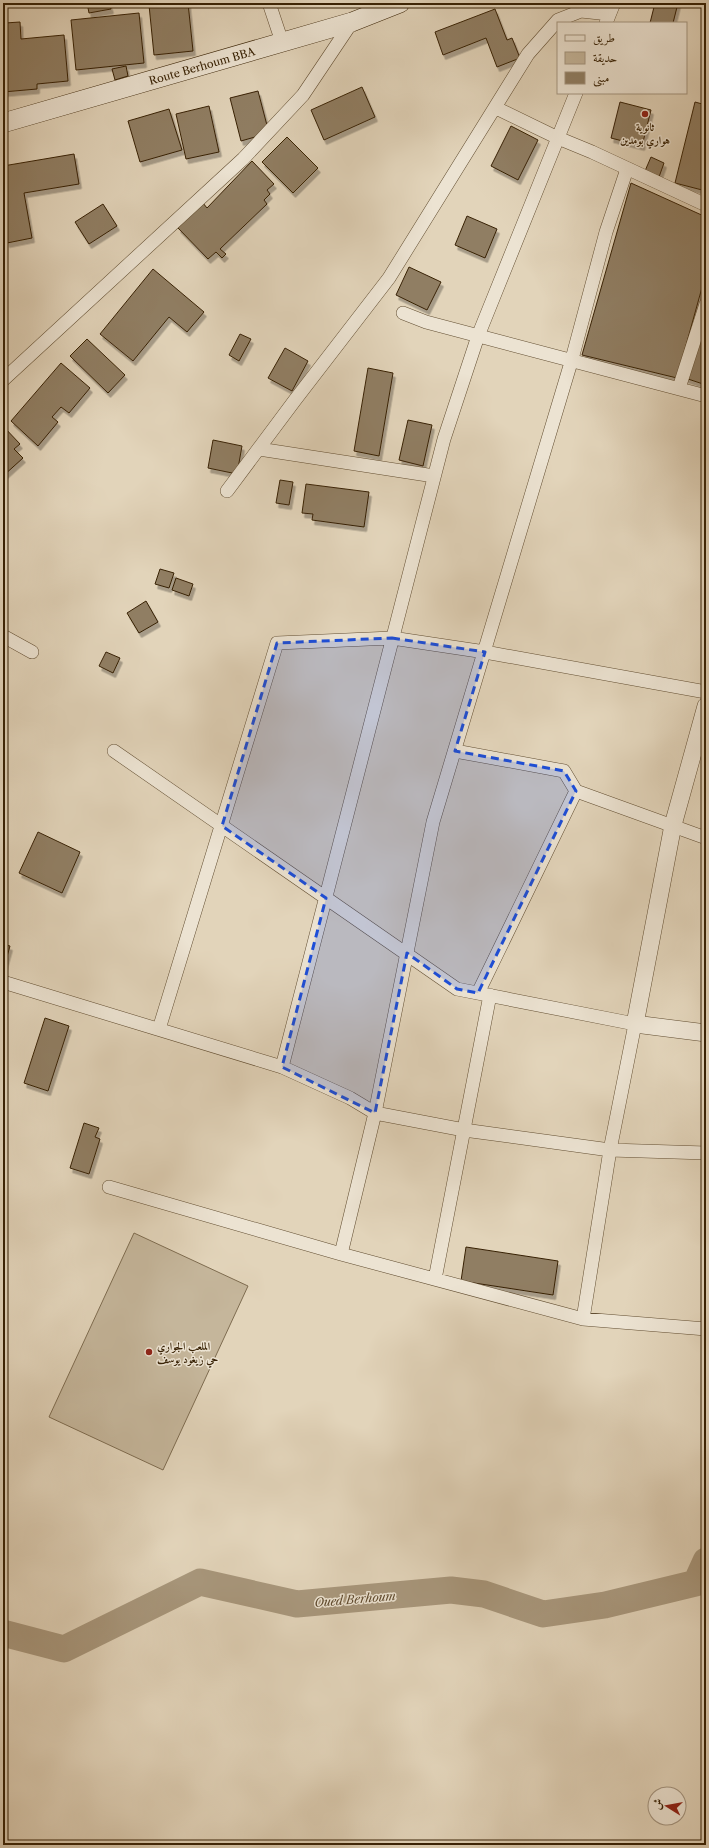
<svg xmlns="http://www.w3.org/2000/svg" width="709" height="1848" font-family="'Libre Caslon Text',Amiri,serif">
<defs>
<filter id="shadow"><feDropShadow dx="2.5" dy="4.5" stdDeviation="0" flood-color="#0004"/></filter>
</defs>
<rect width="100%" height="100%" fill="#e2d4ba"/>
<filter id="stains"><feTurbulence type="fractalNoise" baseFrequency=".005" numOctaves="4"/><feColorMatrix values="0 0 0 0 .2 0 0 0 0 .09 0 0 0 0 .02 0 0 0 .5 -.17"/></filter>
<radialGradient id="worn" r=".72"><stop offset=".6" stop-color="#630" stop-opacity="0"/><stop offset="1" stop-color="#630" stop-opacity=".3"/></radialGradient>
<!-- green -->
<path fill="#c5b69b" stroke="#7e6c50" d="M 134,1233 L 248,1286 L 163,1470 L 49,1417 Z"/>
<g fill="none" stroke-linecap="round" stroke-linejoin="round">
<!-- river -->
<path stroke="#a8977c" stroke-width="27" d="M 3,1633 L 64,1649 L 200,1582 L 297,1604 L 451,1590 L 484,1594 L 543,1614 L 605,1605 L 696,1583 L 706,1561"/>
</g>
<!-- building -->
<path fill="#907e63" stroke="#372104" filter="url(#shadow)" d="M 87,3 L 109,3 L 111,9 L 89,13 Z
M 169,3 L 188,3 L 193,51 L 154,55 L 149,5 Z
M 655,3 L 678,3 L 673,23 L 650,23 Z
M 495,9 L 507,40 L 512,38 L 520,58 L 497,67 L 486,38 L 443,55 L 435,32 Z
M 139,13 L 144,63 L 76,70 L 71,20 Z
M 20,22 L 21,39 L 64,35 L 68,81 L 37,84 L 37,89 L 3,92 L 3,39 L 6,39 L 5,23 Z
M 126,66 L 128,76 L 115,80 L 112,69 Z
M 362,87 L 375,117 L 324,140 L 311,110 Z
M 258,91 L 269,133 L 241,141 L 230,98 Z
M 620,102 L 651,110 L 642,146 L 611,138 Z
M 695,102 L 706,105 L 706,191 L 675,183 Z
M 209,106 L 219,152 L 186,159 L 176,114 Z
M 169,109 L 182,150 L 140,162 L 128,121 Z
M 511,126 L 538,140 L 518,180 L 491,166 Z
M 287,137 L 318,168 L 293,193 L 262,162 Z
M 74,154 L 79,184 L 24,193 L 32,238 L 7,243 L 3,219 L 3,166 Z
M 651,157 L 664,163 L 659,177 L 645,171 Z
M 252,161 L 274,184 L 267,190 L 270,194 L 264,200 L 267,204 L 220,249 L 226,254 L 222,258 L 216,252 L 208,259 L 178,228 L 203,203 L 207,208 Z
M 631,183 L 706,217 L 706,273 L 677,378 L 582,355 Z
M 103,204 L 117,226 L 89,244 L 75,222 Z
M 467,216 L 497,229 L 485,258 L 455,245 Z
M 409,267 L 441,282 L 427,310 L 396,295 Z
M 153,269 L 204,312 L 187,332 L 169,317 L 133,361 L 100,334 Z
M 706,319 L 706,385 L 685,378 Z
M 240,334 L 251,339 L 239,361 L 229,355 Z
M 87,339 L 125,375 L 108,393 L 70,356 Z
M 285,348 L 308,361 L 292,391 L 268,378 Z
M 61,363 L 90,388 L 69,413 L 61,407 L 52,417 L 58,422 L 38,446 L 11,421 Z
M 368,368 L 393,373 L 379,456 L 354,451 Z
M 408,420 L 432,425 L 423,466 L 399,460 Z
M 3,426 L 20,444 L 14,449 L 23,458 L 3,476 Z
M 213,440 L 242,446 L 237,474 L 208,468 Z
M 280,480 L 293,482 L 289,505 L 276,503 Z
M 306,484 L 369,492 L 364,527 L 312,520 L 313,514 L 302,513 Z
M 160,569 L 174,573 L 169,588 L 155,584 Z
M 176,578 L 193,584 L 189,596 L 172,590 Z
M 146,601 L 158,622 L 139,633 L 127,613 Z
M 106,652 L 120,658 L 113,673 L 99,666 Z
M 38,832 L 80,852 L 62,893 L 19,873 Z
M 3,944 L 10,946 L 3,971 Z
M 45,1018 L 69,1026 L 48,1091 L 24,1083 Z
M 84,1123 L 99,1128 L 95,1137 L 100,1139 L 89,1174 L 70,1168 Z
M 466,1247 L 558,1261 L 553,1295 L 461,1281 Z"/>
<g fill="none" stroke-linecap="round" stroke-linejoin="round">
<!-- minor casing -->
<g stroke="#624e32" stroke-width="14">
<path id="minor" d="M 269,3 L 282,42
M 606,23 L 614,3
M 496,108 L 558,138 L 592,152 L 706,205
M 403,313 L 426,322 L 706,396
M 3,380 L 243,159 L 303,95 L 352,22
M 679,388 L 706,304
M 259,449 L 434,476
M 227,491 L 295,400 L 389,278 L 528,54 L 558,20 L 581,11 L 609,14
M 3,636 L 32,652
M 114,751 L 457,989 L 635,1024 L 610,1150 L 583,1319
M 455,751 L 564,771 L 576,791 L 706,838
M 3,982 L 282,1067 L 350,1098 L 375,1113 L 464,1130 L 610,1150 L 706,1153
M 478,993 L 576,791
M 159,1029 L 277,643 L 392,638 L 485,652 L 706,692
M 282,1067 L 444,439 L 478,336 L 576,93
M 109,1187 L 341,1254 L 583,1319 L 706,1329
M 341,1254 L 375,1113 L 433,822 L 572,359 L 606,232 L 627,169
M 435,1279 L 490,995"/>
</g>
<!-- tertiary casing -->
<g stroke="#624e32" stroke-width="18">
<path id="tertiary" d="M 706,706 L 673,825 L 635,1024 L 706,1033"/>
</g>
<!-- secondary casing -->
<g stroke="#372104" stroke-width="20">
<path id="secondary" d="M 3,123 L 352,22 L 400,3"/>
</g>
<!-- minor -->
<use href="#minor" stroke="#ece3d2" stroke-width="13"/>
<!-- tertiary -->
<use href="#tertiary" stroke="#ece3d2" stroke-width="17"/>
<!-- secondary -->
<use href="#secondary" stroke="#ece3d2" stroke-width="19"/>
</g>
<!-- marked area -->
<path fill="#1d4ed8" fill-opacity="0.2" stroke="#1d4ed8" stroke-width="3" stroke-dasharray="8 5" stroke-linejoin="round" d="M 392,638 L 485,652 L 455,751 L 564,771 L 576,791 L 478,993 L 457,989 L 407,953 L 375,1113 L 282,1067 L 326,898 L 222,826 L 277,643 Z"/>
<!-- markers -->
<g fill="#8f2418" stroke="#ece3d2" stroke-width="1.5">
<circle cx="645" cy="114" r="4"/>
<circle cx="149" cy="1352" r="4"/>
</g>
<g text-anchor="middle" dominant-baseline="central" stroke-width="3" stroke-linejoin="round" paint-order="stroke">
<!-- street labels -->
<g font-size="11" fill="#372104" stroke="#ece3d2">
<text transform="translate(202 66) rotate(-16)">Route Berhoum BBA</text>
</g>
<!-- poi labels -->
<g font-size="11" font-weight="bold" fill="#372104" stroke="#ece3d2">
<text x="645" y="127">ثانوية<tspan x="645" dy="13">هواري بومدين</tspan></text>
<text x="157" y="1346" text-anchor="start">الملعب الجواري<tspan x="157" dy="13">حي زيغود يوسف</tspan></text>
</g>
<!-- water labels -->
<g font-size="12" font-style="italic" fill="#5f4a2e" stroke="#ece3d2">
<text transform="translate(355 1599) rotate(-5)">Oued Berhoum</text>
</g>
</g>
<!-- margin -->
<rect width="709" height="1848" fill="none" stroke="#e2d4ba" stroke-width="16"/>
<rect x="4" y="4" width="701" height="1840" fill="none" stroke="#372104" stroke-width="2"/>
<rect x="8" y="8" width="693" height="1832" fill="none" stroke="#372104"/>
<!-- legend -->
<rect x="557" y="22" width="130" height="72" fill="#ece3d2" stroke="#a49580"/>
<rect x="565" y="35" width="20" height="6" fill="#ece3d2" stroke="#a49580"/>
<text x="593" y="42" font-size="12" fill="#372104">طريق</text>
<rect x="565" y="52" width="20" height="12" fill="#c5b69b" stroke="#a49580"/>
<text x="593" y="62" font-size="12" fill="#372104">حديقة</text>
<rect x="565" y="72" width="20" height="12" fill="#907e63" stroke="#a49580"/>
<text x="593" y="82" font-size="12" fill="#372104">مبنى</text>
<!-- north arrow -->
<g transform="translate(667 1806) rotate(281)"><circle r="19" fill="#ece3d2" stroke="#a49580"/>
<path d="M0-3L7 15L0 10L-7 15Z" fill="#8f2418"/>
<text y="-6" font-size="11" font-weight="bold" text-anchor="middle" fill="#372104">ش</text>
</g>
<rect width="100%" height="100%" filter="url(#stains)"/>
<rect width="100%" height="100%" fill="url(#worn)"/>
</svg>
